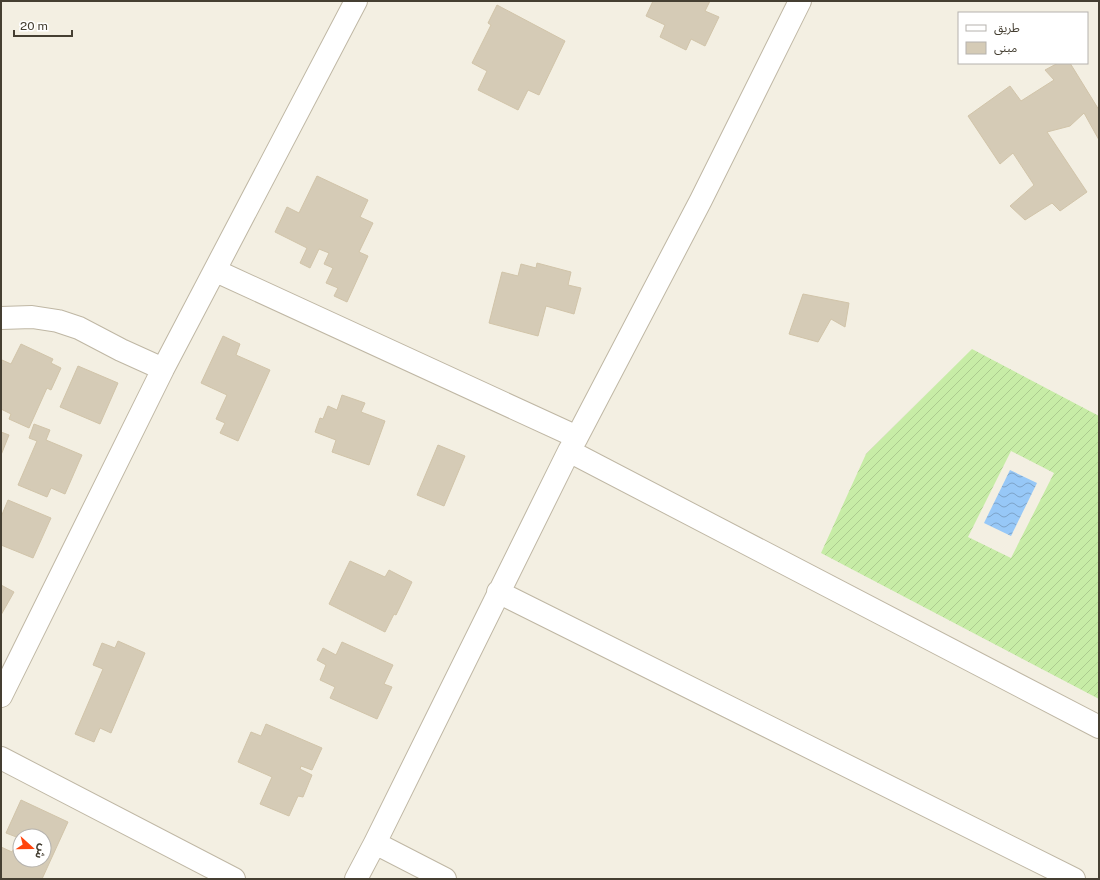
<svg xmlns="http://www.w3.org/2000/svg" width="1100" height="880" font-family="'Public Sans','Noto Sans Arabic',sans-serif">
<defs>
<pattern id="garden-furrows" width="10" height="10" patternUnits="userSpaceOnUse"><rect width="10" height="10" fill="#c7eca6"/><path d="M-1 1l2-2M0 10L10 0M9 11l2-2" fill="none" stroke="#accb8f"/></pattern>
<pattern id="water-waves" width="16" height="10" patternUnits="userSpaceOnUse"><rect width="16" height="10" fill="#97c8f7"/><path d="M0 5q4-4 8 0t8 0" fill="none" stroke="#7da4c9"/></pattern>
</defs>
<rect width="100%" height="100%" fill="#f3efe2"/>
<!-- garden -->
<path fill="url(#garden-furrows)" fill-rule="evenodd" d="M 972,349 L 1099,416 L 1099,699 L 821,553 L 866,454 ZM 1011,451 L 1054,473 L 1011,558 L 968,537 Z"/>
<!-- water -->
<path fill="url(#water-waves)" d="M 1010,470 L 1037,483 L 1011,536 L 984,523 Z"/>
<!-- building -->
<path fill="#d5cbb6" stroke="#d1c4a9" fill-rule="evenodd" d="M 653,1 L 710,1 L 705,11 L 719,17 L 705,46 L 691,39 L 686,50 L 660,37 L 665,25 L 646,16 Z
M 497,5 L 565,41 L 539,95 L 528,90 L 518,110 L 478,90 L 487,71 L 472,63 L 491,25 L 488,23 Z
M 1058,63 L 1070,63 L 1099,110 L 1099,140 L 1084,113 L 1070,126 L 1047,132 L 1087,192 L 1060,211 L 1052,203 L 1025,220 L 1010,206 L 1034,185 L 1013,153 L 1000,164 L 968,116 L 1010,86 L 1021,101 L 1054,80 L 1045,70 Z
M 317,176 L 368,200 L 360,217 L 373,223 L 359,252 L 368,256 L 347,302 L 334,296 L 338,288 L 326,283 L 333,268 L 324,264 L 329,253 L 319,249 L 310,268 L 300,263 L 307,248 L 275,232 L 287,207 L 299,213 Z
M 537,263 L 571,272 L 568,285 L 581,288 L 574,314 L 546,306 L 538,336 L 489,323 L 502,272 L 518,276 L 521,264 L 536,268 Z
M 803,294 L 849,303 L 845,327 L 831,319 L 818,342 L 789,334 Z
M 223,336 L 240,344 L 236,355 L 270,370 L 238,441 L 220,433 L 225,423 L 216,419 L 227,395 L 201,383 Z
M 21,344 L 53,359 L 51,363 L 61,368 L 51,390 L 47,388 L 29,428 L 9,419 L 11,414 L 1,409 L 1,363 L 2,360 L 11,364 Z
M 78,366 L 118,383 L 100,424 L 60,407 Z
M 342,395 L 365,403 L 361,412 L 385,421 L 369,465 L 332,452 L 336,440 L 315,432 L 320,418 L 323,419 L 328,406 L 337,410 Z
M 34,424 L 50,430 L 46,440 L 82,455 L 65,494 L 51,488 L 47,497 L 18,485 L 37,441 L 29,438 Z
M 1,432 L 9,435 L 1,455 Z
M 438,445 L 465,456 L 444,506 L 417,495 Z
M 8,500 L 51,518 L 33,558 L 1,545 L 1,517 Z
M 350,561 L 385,577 L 389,570 L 412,582 L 396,615 L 394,614 L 385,632 L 329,604 Z
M 1,585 L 14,592 L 1,615 Z
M 118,641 L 145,653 L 111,733 L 100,728 L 94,742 L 75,734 L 103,669 L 93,665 L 102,643 L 115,648 Z
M 342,642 L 393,665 L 384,684 L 392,687 L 377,719 L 330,698 L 335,687 L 320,680 L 326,665 L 317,660 L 323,648 L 336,655 Z
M 266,724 L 322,748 L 312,770 L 301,766 L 300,769 L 312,775 L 303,797 L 298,796 L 289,816 L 260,804 L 272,777 L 238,762 L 251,732 L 261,736 Z
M 21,800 L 68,822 L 42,879 L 5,879 L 1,877 L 1,847 L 12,852 L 19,838 L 6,833 ZM 20,836 L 44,836 L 44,860 L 20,860 Z"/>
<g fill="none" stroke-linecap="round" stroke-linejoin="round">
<!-- minor casing -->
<g stroke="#bfb7a4" stroke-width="24">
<path id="minor" d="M 216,271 L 577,437
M 1,318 L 32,317 L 58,321 L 79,328 L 121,350 L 163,369
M 569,451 L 1099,727
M 498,592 L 1074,879
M 1,696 L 163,369 L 356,1
M 1,758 L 234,879
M 375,843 L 445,879
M 356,879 L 375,843 L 569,451 L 577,437 L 701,200 L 800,1"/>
</g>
<!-- minor -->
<use href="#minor" stroke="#fff" stroke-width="22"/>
</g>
<!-- border -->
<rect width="1100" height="880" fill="none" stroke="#453f32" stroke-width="4"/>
<!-- legend -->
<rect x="958" y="12" width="130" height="52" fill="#ffffff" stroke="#b5b2ad"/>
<rect x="966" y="25" width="20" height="6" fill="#ffffff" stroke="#b5b2ad"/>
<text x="994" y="32" font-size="12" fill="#453f32">طريق</text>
<rect x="966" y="42" width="20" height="12" fill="#d5cbb6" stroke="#b5b2ad"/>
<text x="994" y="52" font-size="12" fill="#453f32">مبنى</text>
<!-- north arrow -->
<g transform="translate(32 848) rotate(111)"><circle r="19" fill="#ffffff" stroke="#b5b2ad"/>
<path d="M0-3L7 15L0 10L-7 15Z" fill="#ff430c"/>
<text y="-6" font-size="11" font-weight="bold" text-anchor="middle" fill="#453f32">ش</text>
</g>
<!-- scale -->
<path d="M14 30v6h58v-6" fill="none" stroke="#453f32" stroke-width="2"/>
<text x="20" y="30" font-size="12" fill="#453f32" stroke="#ffffff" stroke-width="3" paint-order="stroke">20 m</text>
</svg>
